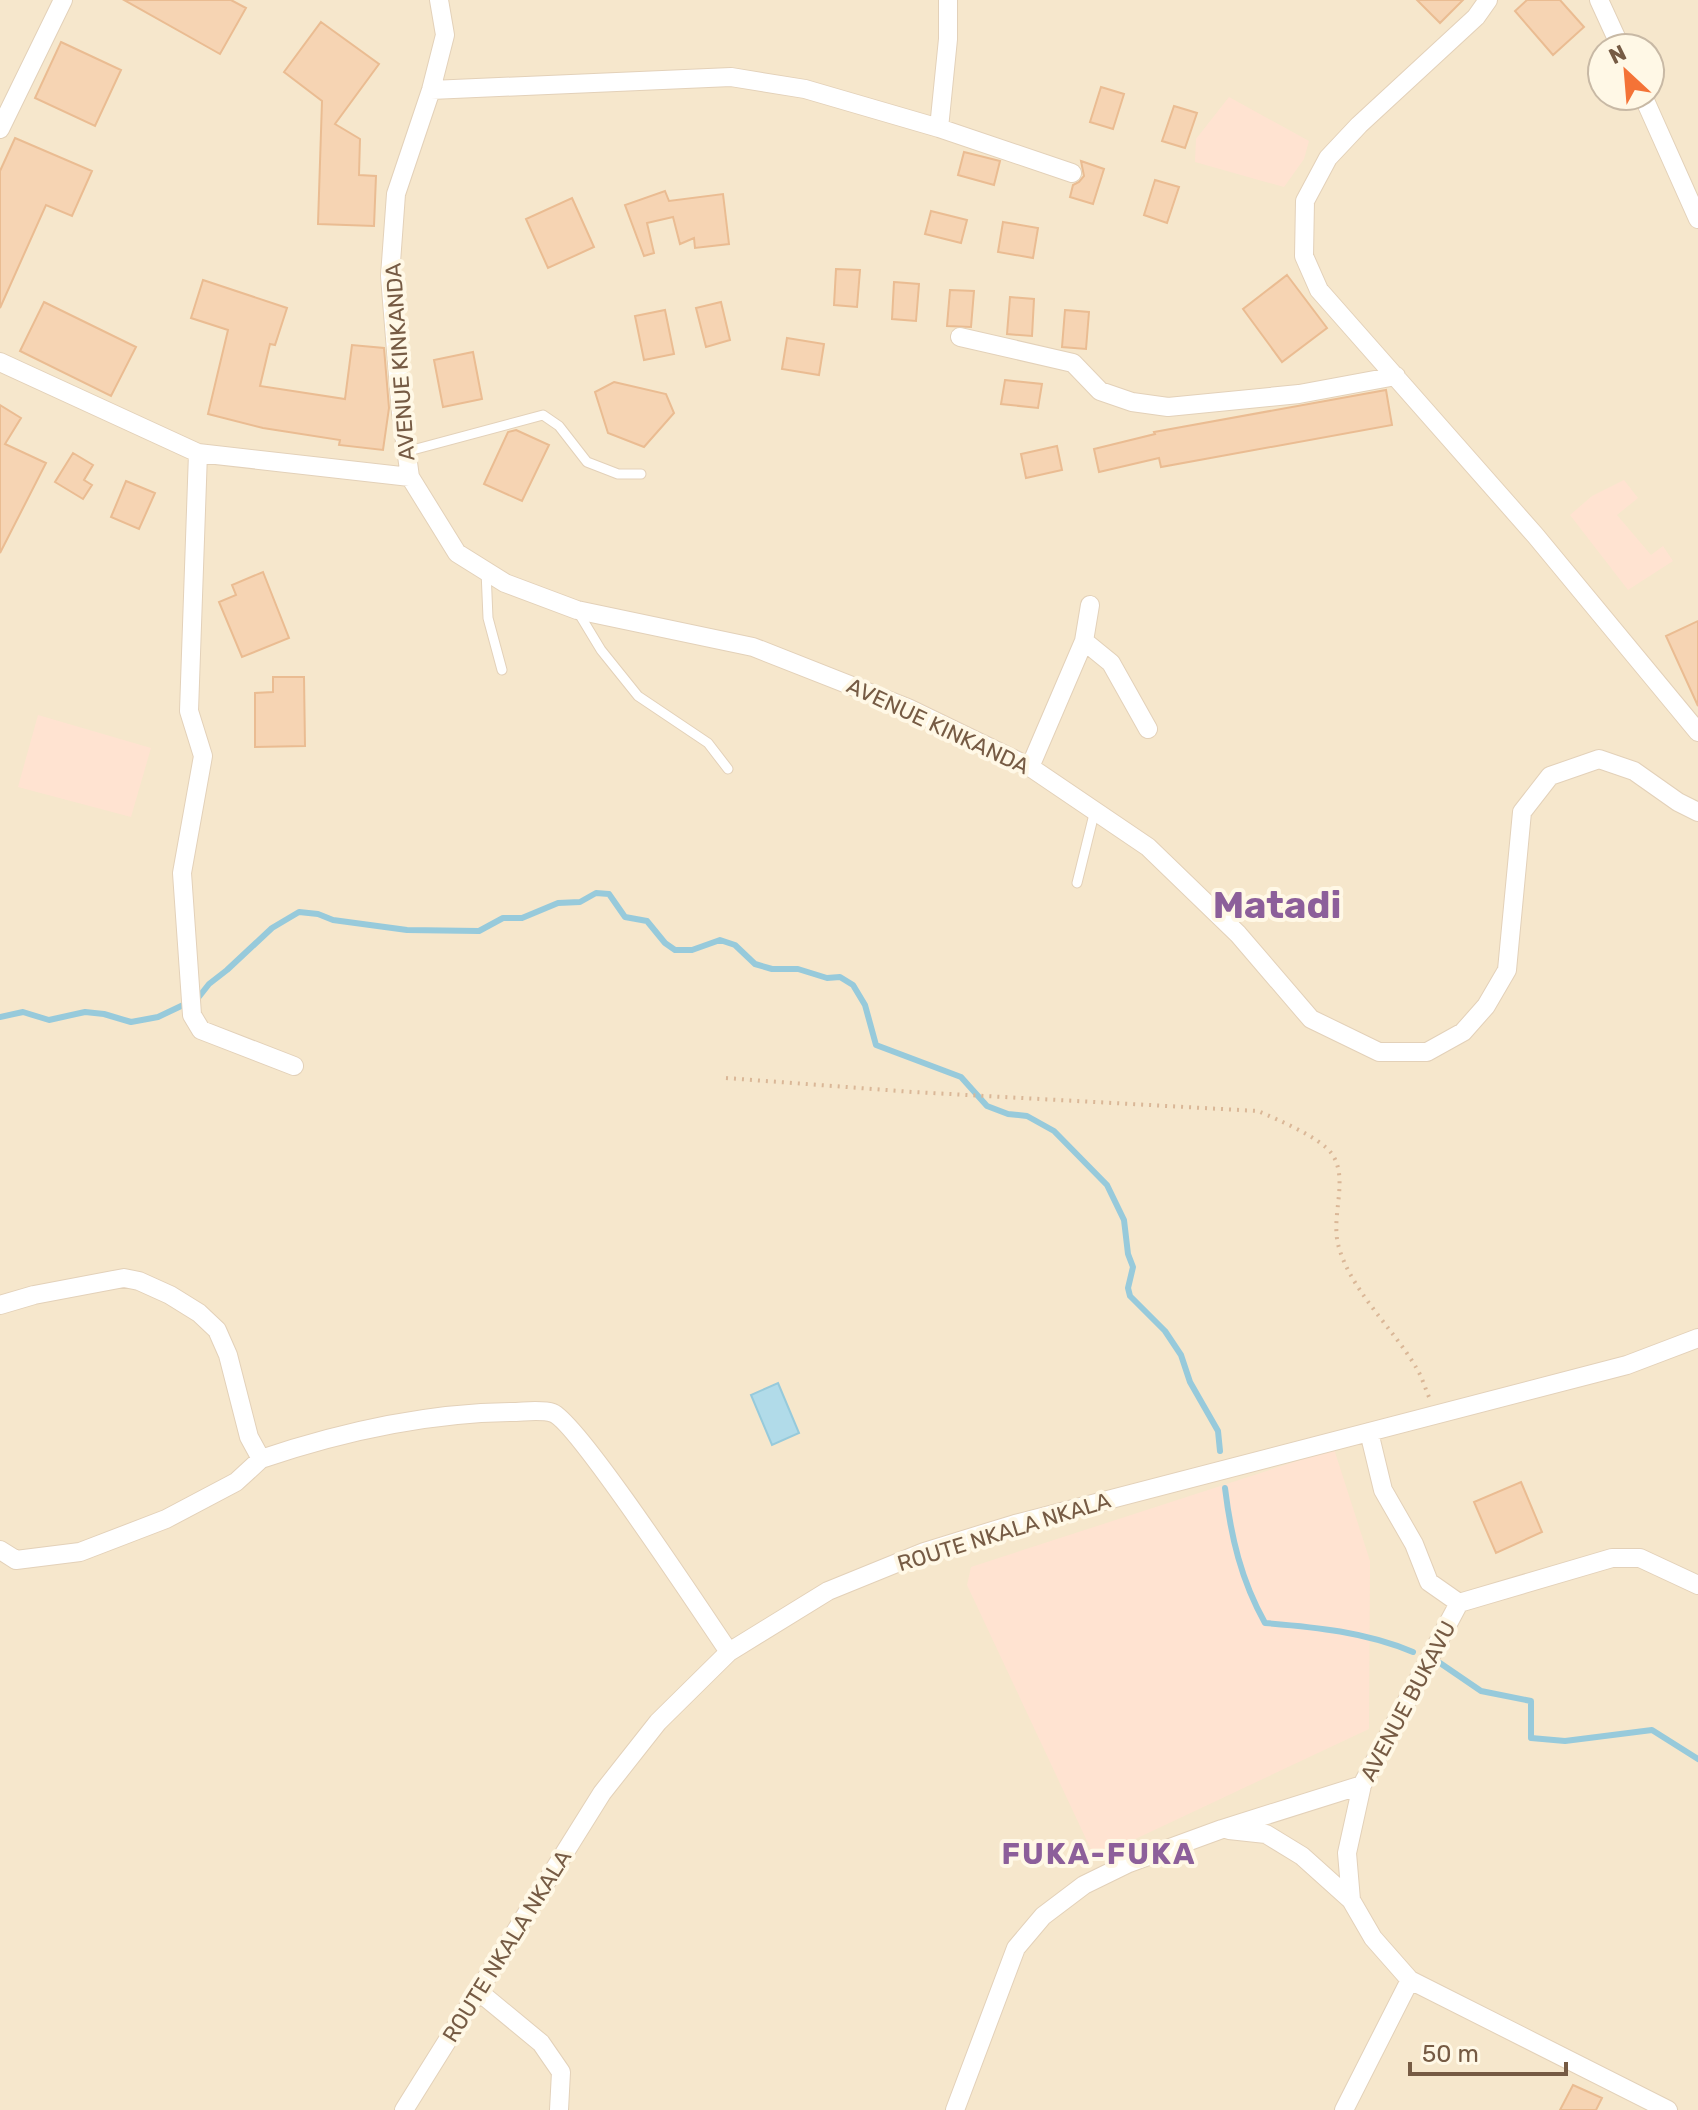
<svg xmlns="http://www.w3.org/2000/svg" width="1698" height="2110" font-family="Rubik,sans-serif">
<rect width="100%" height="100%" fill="#fef5de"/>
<!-- residential -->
<path fill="#f6e7cc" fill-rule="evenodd" d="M 0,0 L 1698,0 L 1698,2110 L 0,2110 ZM 1602,48 L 1650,48 L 1650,96 L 1602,96 Z"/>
<!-- commercial -->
<path fill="#ffe3d1" d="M 1229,97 L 1309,141 L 1304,159 L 1284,187 L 1195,162 L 1196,139 Z
M 1624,480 L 1638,498 L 1617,515 L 1651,555 L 1663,546 L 1673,561 L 1628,590 L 1570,515 L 1592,496 Z
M 38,715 L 151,748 L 131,817 L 18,787 Z
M 1334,1449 L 1370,1561 L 1369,1729 L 1095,1858 L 967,1585 L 971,1567 Z"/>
<!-- water -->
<path fill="#b1dbe9" stroke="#97cadb" stroke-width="2" d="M 778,1383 L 799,1433 L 772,1445 L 751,1395 Z"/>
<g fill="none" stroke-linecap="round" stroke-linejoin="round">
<!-- stream -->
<path stroke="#97cadb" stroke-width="6" d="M 0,1017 L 23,1012 L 49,1020 L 85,1012 L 104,1014 L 131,1022 L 158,1017 L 198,998 L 209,984 L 227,970 L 272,928 L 299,912 L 318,914 L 333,920 L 407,930 L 479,931 L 503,918 L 522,918 L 558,903 L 580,902 L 596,893 L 609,894 L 625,917 L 647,921 L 665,943 L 675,950 L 692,950 L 720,940 L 735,945 L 755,964 L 772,969 L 798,969 L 827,978 L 840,977 L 853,985 L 865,1005 L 876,1045 L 961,1077 L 987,1106 L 1008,1114 L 1027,1116 L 1054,1131 L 1107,1185 L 1124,1220 L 1128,1254 L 1133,1267 L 1128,1288 L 1130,1296 L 1165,1331 L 1181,1355 L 1190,1382 L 1218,1431 L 1220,1451
M 1225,1488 C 1231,1537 1241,1580 1265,1623 C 1315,1627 1366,1632 1413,1652
M 1440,1663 L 1481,1691 L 1531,1701 L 1531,1738 L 1565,1741 L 1652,1730 L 1698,1759"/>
</g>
<!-- building -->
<path fill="#f6d4b3" stroke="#eabc92" stroke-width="2" d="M 124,0 L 231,0 L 246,8 L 220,54 Z
M 1417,0 L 1463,0 L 1440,23 Z
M 1527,0 L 1560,0 L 1584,27 L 1553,55 L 1515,11 Z
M 321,22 L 379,64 L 335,124 L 360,139 L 359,175 L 376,176 L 374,226 L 318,224 L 322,101 L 284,72 Z
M 61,42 L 121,70 L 95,126 L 35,98 Z
M 1101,87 L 1124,94 L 1113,129 L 1090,122 Z
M 1174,106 L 1197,113 L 1185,148 L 1162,141 Z
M 15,138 L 92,171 L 72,216 L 46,205 L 0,308 L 0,171 Z
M 964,152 L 1000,161 L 994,185 L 958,175 Z
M 1081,161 L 1104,169 L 1093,204 L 1070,197 L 1073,185 L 1079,182 L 1084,176 Z
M 1155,180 L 1179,187 L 1167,223 L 1144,215 Z
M 665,191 L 669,201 L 723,194 L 729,244 L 695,248 L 694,238 L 680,244 L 673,217 L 647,223 L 654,253 L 644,256 L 625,205 Z
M 572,198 L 594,247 L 548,268 L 526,219 Z
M 931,211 L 967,220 L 961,243 L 925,234 Z
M 1003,222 L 1038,228 L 1033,258 L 998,252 Z
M 836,269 L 860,270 L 857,307 L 834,305 Z
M 1287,275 L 1327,328 L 1282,362 L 1243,309 Z
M 203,280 L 287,308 L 275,345 L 270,344 L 260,386 L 345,399 L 352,345 L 384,348 L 389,408 L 383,450 L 339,445 L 340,440 L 263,428 L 208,414 L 228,330 L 191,318 Z
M 894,282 L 919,284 L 916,321 L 892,319 Z
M 950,290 L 974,291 L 971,327 L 947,326 Z
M 1010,297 L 1034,299 L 1032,336 L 1007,334 Z
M 44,302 L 136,347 L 111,396 L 20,351 Z
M 721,302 L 730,340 L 706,347 L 696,308 Z
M 665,310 L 674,354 L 644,360 L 635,316 Z
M 1065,310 L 1089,312 L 1086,349 L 1062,347 Z
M 787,338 L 824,344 L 819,375 L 782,369 Z
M 473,352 L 482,399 L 443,407 L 434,360 Z
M 1005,380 L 1042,384 L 1038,408 L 1001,404 Z
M 614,382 L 666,394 L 674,413 L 644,447 L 608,433 L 595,392 Z
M 1386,390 L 1392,425 L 1161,467 L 1159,458 L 1099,472 L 1094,449 L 1155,434 L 1154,432 Z
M 0,405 L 21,418 L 5,444 L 46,463 L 0,553 Z
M 516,430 L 549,445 L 522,501 L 484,484 L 508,432 Z
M 1057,446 L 1062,470 L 1026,478 L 1021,454 Z
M 73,453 L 93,465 L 84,480 L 92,485 L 83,499 L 55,482 Z
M 126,481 L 155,493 L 139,529 L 111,517 Z
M 263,572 L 289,638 L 242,657 L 219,602 L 236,595 L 232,585 Z
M 1698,621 L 1698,706 L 1666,636 Z
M 273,677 L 304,677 L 305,746 L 255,747 L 255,693 L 273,692 Z
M 1521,1482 L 1542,1532 L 1496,1553 L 1474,1502 Z
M 1573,2085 L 1602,2098 L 1596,2110 L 1560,2110 Z"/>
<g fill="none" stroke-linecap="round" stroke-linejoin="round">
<!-- lane casing -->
<g stroke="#e3d1b9" stroke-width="11">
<path id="lane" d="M 405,452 L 543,415 L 559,426 L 587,462 L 618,474 L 641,474
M 486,571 L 488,618 L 502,670
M 578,612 L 601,650 L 638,696 L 708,743 L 728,769
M 1077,883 L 1095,810"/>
</g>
<!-- street casing -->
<g stroke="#e3d1b9" stroke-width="20">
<path id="street" d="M 439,0 L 445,35 L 431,90 L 396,194 L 390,276 L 401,413 L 410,477 L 457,553 L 505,583 L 577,610 L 753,647 L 908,708 L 1030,767 L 1148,847 L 1238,934 L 1311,1019 L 1379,1052 L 1427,1052 L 1463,1032 L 1486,1006 L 1507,970 L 1522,812 L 1550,776 L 1599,759 L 1634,771 L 1678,802 L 1698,812
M 1488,0 L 1476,17 L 1359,125 L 1328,158 L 1305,201 L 1304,256 L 1319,290 L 1535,535 L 1698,732
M 1599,0 L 1621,48
M 431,90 L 731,77 L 805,89 L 939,128 L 1072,173
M 1643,96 L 1698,219
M 939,128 L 948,39 L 948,0
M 0,129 L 63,0
M 960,337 L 1073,363 L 1100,391 L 1132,402 L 1168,407 L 1299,394 L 1396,376
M 0,362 L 198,453 L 410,477
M 198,453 L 189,711 L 203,756 L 182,873 L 192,1015 L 201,1030 L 294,1066
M 1084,641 L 1111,663 L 1148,729
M 1030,767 L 1084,641 L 1090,605
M 0,1305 L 34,1295 L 124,1278 L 139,1281 L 170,1295 L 199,1313 L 217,1330 L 228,1355 L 249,1437 L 261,1459 C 341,1432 425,1413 511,1412 C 524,1412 541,1409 553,1413 C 578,1423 705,1617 729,1652
M 1369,1432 L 1383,1490 L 1414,1544 L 1429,1582 L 1459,1603
M 0,1550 L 16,1560 L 80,1552 L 166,1519 L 236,1482 L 261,1459
M 1229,1830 L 1266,1834 L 1302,1856 L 1351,1900
M 478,1991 L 541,2043 L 561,2072 L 559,2110
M 404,2110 L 602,1793 L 658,1722 L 729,1652 L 828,1591 L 924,1552 L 1015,1524 L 1627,1365 L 1698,1338
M 955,2110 L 1016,1948 L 1043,1916 L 1084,1885 L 1129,1863 L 1222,1829 L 1362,1785
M 1344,2110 L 1410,1980
M 1668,2110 L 1410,1980 L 1373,1938 L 1351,1900 L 1347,1853 L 1362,1785 L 1459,1603 L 1612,1558 L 1640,1558 L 1698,1585"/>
</g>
<!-- path -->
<path stroke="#dab797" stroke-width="4" stroke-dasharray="2 6" stroke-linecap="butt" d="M 726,1078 L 913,1092 L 1258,1111 C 1278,1120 1320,1137 1332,1154 C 1349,1179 1331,1214 1338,1244 C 1349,1289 1394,1329 1417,1369 C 1422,1377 1425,1388 1429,1397"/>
<!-- lane -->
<use href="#lane" stroke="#fff" stroke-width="9"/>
<!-- street -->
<use href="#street" stroke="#fff" stroke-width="18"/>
</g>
<g text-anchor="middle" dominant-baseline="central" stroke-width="8" stroke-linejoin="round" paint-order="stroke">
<!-- street labels -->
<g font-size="22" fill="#765b44" stroke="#fff8e6">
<text transform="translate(400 362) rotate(-94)">AVENUE KINKANDA</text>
<text transform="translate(938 726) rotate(25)">AVENUE KINKANDA</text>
<text transform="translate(1004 1532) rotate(-17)">ROUTE NKALA NKALA</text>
<text transform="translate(1408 1701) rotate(-62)">AVENUE BUKAVU</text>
<text transform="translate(507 1946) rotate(-58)">ROUTE NKALA NKALA</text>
</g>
<!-- district labels -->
<g font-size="30" font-weight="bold" letter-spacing="2" fill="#8c5f9a" stroke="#fff8e6">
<text x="1099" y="1854">FUKA-FUKA</text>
</g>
<!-- town labels -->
<g font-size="38" font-weight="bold" fill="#8c5f9a" stroke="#fff8e6">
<text x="1277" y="905">Matadi</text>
</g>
</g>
<!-- north arrow -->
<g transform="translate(1626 72) rotate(334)"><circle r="38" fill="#fff8e6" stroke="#c8b9a5" stroke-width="2"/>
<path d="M0-6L14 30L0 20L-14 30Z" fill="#f47337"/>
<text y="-12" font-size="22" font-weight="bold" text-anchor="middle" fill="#765b44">N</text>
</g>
<!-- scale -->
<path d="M1410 2062v12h156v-12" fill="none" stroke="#765b44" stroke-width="4"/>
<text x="1422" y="2062" font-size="24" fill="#765b44" stroke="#fff8e6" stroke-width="6" paint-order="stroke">50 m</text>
</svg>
